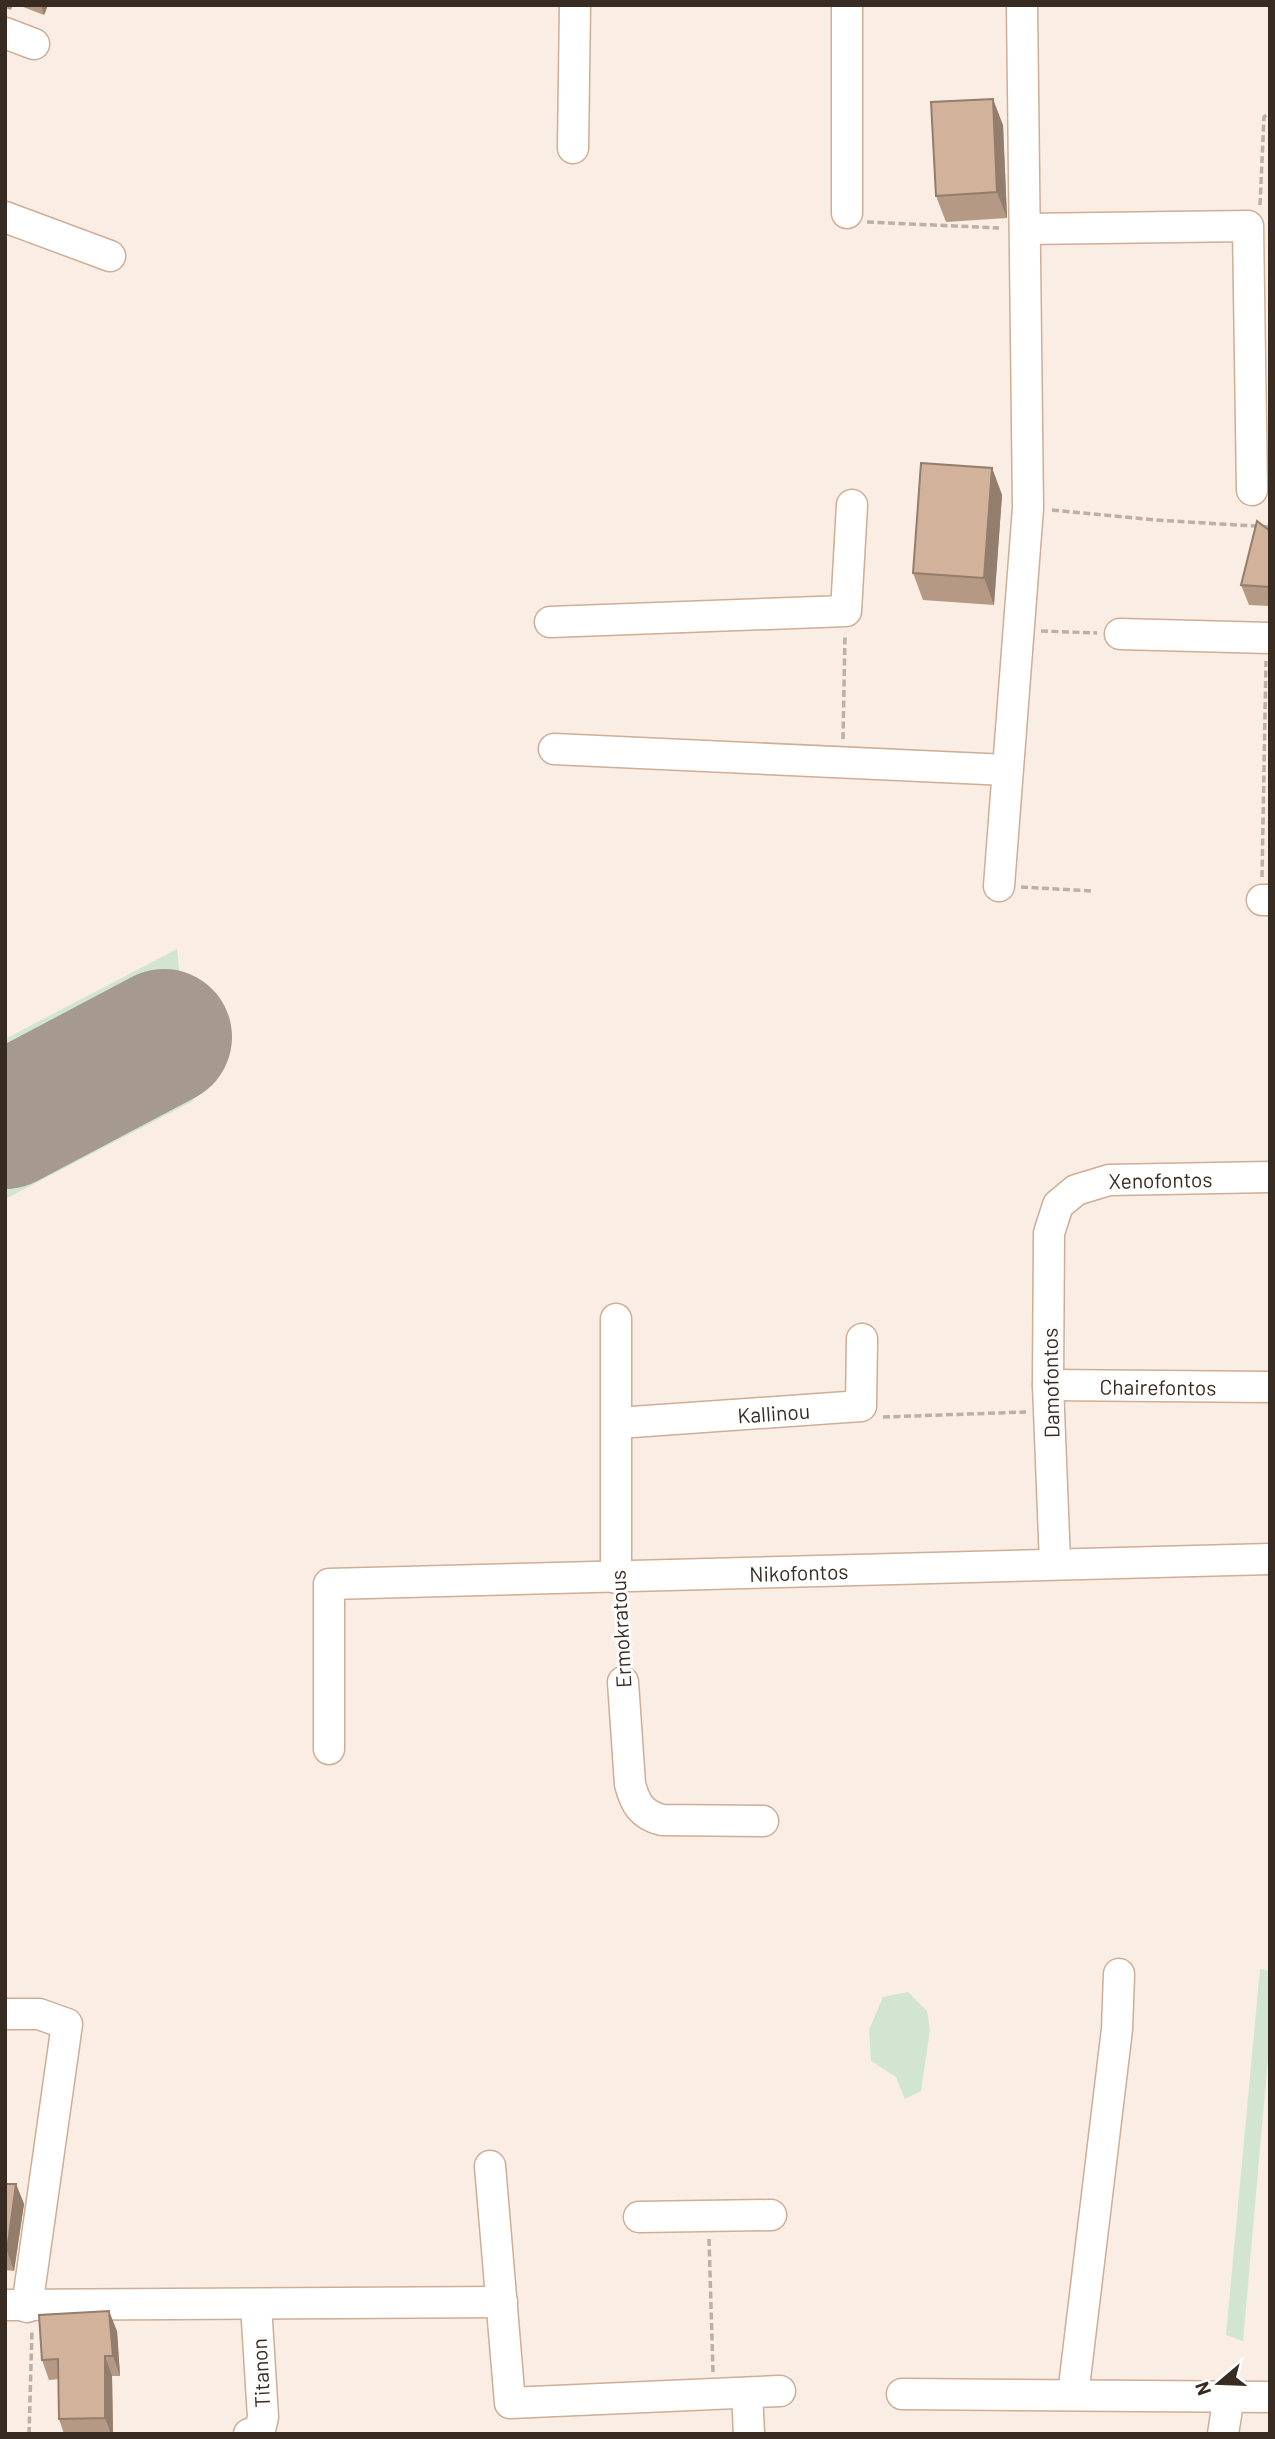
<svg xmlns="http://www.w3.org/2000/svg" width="1275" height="2439" font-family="Barlow,sans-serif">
<rect width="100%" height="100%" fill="#faede3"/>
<!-- green -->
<path fill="#d1e5d1" d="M 177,949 L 193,1101 L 5,1199 L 5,1158 L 183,1065 L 173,989 L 5,1077 L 5,1039 Z
M 1260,1969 L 1270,1971 L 1270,2036 L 1243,2341 L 1226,2335 Z
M 908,1992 L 927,2011 L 930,2030 L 921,2091 L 905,2099 L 896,2077 L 871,2061 L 869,2030 L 883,1997 Z"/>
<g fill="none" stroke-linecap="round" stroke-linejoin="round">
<!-- runway -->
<path stroke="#a69a90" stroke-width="136" d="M 5,1121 L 164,1037"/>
<!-- minor casing -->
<g stroke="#ceae96" stroke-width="33">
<g id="minor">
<path d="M 847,5 L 847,213"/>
<path d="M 5,33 L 34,44"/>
<path d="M 573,148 L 575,5"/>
<path d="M 5,217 L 110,256"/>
<path d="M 1026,229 L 1248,226 L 1252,490"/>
<path d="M 550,622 L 846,611 L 852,505"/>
<path d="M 1120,634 L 1270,638"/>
<path d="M 554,749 L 1007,770"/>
<path d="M 999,886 L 1028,508 L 1022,5"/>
<path d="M 1262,900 L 1270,900"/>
<path id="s1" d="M 1048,1385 L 1270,1387"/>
<path id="s2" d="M 618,1423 L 861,1406 L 862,1339"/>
<path id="s3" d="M 1055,1563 L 1048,1385 L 1049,1233 L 1058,1205 L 1076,1190 L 1109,1180 L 1270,1177"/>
<path d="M 616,1578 L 616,1319"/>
<path d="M 623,1682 L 630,1784 C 635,1804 642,1815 662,1820 L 763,1821"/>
<path id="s4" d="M 329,1749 L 329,1584 C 643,1578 956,1565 1270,1559"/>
<path d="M 5,2014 L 39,2014 L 67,2024 L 27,2307"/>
<path d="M 490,2166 L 510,2403 L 780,2391"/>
<path d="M 639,2217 L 771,2215"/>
<path d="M 5,2305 L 502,2302"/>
<path d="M 747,2393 L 749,2434"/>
<path d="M 902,2394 L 1270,2397"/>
<path d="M 1073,2395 L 1117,2029 L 1119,1974"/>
<path d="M 249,2434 L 260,2430 L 263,2417 L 256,2305"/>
<path d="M 1223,2434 L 1229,2396"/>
</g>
</g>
<!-- path -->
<path stroke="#bcafa6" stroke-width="3.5" stroke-dasharray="7 3.5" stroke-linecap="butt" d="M 1260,205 L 1264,117 L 1270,112
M 867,222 L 999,228
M 1052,510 L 1156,520 L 1270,527
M 1041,631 L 1097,633
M 843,739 L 845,635
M 1262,877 L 1266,661
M 1021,887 L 1093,891
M 883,1417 L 1026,1412
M 617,1601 L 621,1660
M 709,2239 L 713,2372
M 29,2434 L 32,2330"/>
<!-- minor -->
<use href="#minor" stroke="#fff" stroke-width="30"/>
</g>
<!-- wall -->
<path fill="#b59984" d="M 5,5 L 13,5 L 11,10 L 5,8 Z
M 18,5 L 48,5 L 44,15 Z
M 1003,125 L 1007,218 L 946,222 L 936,196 Z
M 992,468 L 1002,495 L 994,605 L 923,600 L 913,573 Z
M 1270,531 L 1270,606 L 1249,605 L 1241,585 Z
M 5,2184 L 16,2184 L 24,2204 L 14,2271 L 5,2270 Z
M 117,2331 L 120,2376 L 112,2376 L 113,2434 L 64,2434 L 59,2419 L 59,2379 L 49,2380 L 42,2360 Z"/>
<!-- shaded-wall -->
<path fill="#937d6c" d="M 41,5 L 48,5 L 44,15 Z
M 993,99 L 1003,125 L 1007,218 L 997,192 Z
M 992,468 L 1002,495 L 994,605 L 984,578 Z
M 16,2184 L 24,2204 L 14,2271 L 7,2251 Z
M 109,2311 L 117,2331 L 120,2376 L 113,2356 Z
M 105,2356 L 112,2376 L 113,2434 L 111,2434 L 105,2418 Z"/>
<!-- building -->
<path fill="#d2b29a" stroke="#937d6c" stroke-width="2" d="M 993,99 L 997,192 L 936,196 L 931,102 Z
M 921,463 L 992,468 L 984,578 L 913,573 Z
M 1257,521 L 1270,531 L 1270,587 L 1241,585 Z
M 5,2184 L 16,2184 L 7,2251 L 5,2251 Z
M 109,2311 L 113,2356 L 105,2356 L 105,2418 L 59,2419 L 58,2359 L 42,2360 L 39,2315 Z"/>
<g text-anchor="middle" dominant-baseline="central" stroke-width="6" stroke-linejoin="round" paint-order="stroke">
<!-- street labels -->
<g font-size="21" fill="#382b22" stroke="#fdfdfd">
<text stroke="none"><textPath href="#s3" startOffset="469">Xenofontos</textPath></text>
<text transform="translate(1050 1383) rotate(-91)">Damofontos</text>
<text stroke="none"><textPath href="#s1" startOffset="110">Chairefontos</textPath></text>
<text stroke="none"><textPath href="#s2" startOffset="156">Kallinou</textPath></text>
<text stroke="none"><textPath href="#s4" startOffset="635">Nikofontos</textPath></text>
<text transform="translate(620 1629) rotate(-93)">Ermokratous</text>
<text transform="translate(260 2373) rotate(-93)">Titanon</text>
</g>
</g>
<!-- border -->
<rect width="1275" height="2439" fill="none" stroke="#382b22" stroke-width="14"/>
<!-- north arrow -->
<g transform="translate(1219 2383) rotate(251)" stroke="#fdfdfd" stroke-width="5" paint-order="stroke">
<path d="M0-5L12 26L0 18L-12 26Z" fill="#382b22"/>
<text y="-10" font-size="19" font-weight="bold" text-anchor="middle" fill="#382b22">N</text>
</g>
</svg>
